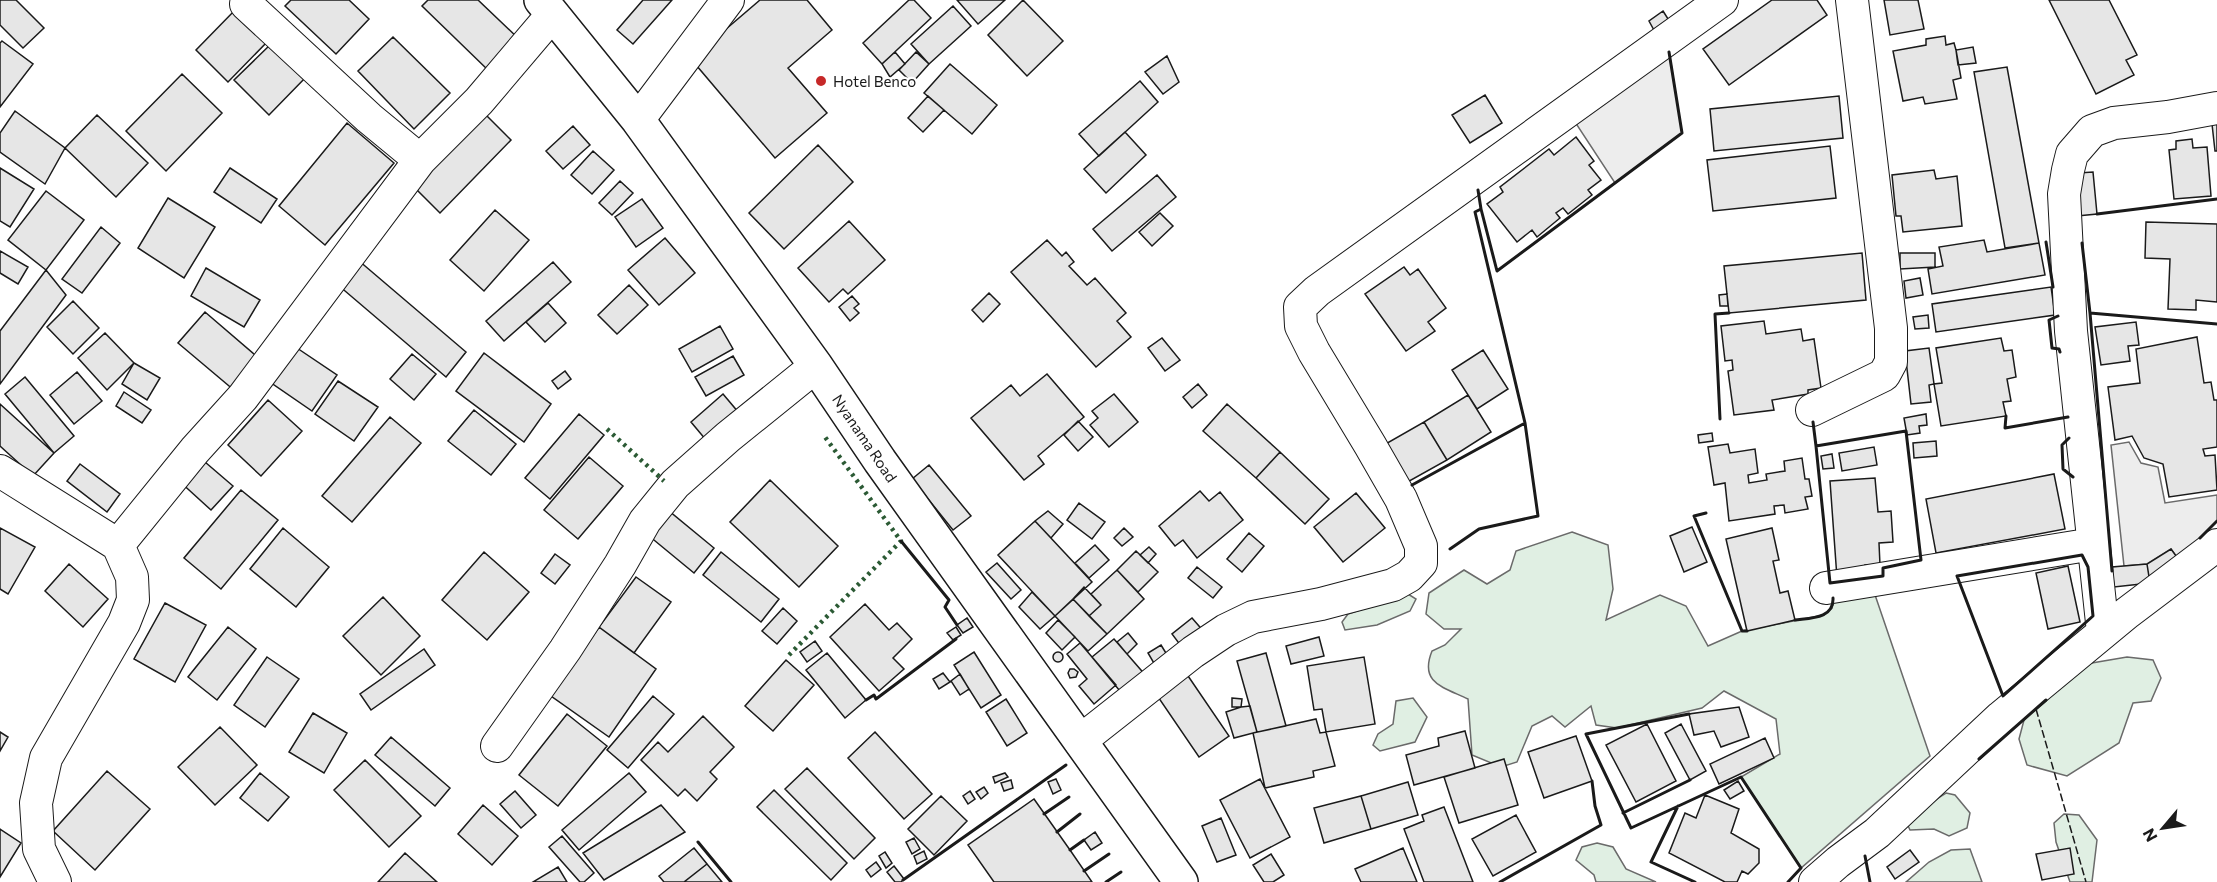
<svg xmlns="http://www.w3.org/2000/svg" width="2217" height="882" font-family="Commissioner,sans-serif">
<rect width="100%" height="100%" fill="#fff"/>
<!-- green -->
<path fill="#e0efe3" stroke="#6a6a6a" stroke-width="1.5" d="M 1572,532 L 1608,545 L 1613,589 L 1606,620 L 1660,595 L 1686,606 L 1708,646 L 1742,631 L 1824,615 L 1832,608 L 1833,603 L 1873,589 L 1930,756 L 1801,868 L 1741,777 L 1780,754 L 1776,719 L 1724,691 L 1702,708 L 1617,728 L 1596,725 L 1591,706 L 1565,727 L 1552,716 L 1532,726 L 1517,762 L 1501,767 L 1472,755 L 1468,699 C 1443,687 1419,683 1432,651 L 1445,645 L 1461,629 L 1444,629 L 1426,614 L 1429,593 L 1464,570 L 1487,584 L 1510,570 L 1516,551 Z
M 1408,594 L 1416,599 L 1410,611 L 1377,625 L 1345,630 L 1342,622 L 1348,614 Z
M 2127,657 L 2153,660 L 2161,678 L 2151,701 L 2133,703 L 2119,743 L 2067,776 L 2027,765 L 2019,739 L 2024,720 L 2035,702 L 2086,664 Z
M 1413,698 L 1427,717 L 1415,742 L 1380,751 L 1373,745 L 1378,734 L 1393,724 L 1396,701 Z
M 1946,793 L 1955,795 L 1970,813 L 1967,828 L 1949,836 L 1934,829 L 1910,830 L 1905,819 Z
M 2064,814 L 2079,815 L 2097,840 L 2092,882 L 2070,882 L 2056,842 L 2054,823 Z
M 1597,843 L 1613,847 L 1626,869 L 1656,882 L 1596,882 L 1594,875 L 1576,860 L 1582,847 Z
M 1970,849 L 1982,882 L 1906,882 L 1929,862 L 1951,850 Z"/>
<!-- parking -->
<path fill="#ededed" stroke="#6a6a6a" stroke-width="1.5" d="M 1670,57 L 1682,133 L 1615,183 L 1575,122 Z
M 2129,442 L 2141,463 L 2158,467 L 2165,503 L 2217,495 L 2217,521 L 2179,560 L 2171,549 L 2147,564 L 2124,566 L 2111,445 Z"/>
<!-- building -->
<path fill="#e6e6e6" stroke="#1a1a1a" stroke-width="1.5" d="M 0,0 L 16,0 L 44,28 L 23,48 L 0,25 Z
M 291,0 L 349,0 L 369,19 L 336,54 L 285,6 Z
M 428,0 L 478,0 L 520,40 L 490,72 L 422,6 Z
M 643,0 L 672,0 L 633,44 L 617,30 Z
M 760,0 L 807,0 L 832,30 L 788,68 L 827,113 L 775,158 L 691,59 Z
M 909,0 L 914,0 L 931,18 L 882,64 L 863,43 Z
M 957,0 L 1005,0 L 978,24 Z
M 1023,0 L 1063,41 L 1027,76 L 988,35 Z
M 1772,0 L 1817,0 L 1827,15 L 1729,85 L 1703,49 Z
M 1884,0 L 1918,0 L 1924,29 L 1890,35 Z
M 2049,0 L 2109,0 L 2137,55 L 2126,60 L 2134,75 L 2096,94 Z
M 953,6 L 971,26 L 929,64 L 911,44 Z
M 235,10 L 267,42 L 228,82 L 196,50 Z
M 1663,11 L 1670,22 L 1655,32 L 1649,21 Z
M 1945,36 L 1946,45 L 1954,43 L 1956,50 L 1961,78 L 1953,80 L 1957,99 L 1925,104 L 1923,97 L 1903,101 L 1893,51 L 1926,45 L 1926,39 Z
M 393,37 L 450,93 L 414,129 L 358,71 Z
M 2,41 L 33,64 L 0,107 L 0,43 Z
M 272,43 L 306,77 L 269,115 L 234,80 Z
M 1973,47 L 1976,63 L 1958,65 L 1956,50 Z
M 895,52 L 905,64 L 890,77 L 882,64 Z
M 916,52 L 929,64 L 912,83 L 899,70 Z
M 1167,56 L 1179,82 L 1163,94 L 1145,72 Z
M 950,64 L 997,105 L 972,134 L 924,93 Z
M 2007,67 L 2039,243 L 2005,248 L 1974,72 Z
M 182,74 L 222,113 L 166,171 L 126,131 Z
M 1140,81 L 1158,102 L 1099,156 L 1079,134 Z
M 1485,95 L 1502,123 L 1470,143 L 1452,115 Z
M 928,96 L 944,110 L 923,132 L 908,118 Z
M 1839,96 L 1843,138 L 1714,151 L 1710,109 Z
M 2217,105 L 2217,151 L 2215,151 L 2210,106 Z
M 480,109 L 511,140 L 440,213 L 409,182 Z
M 15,111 L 65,148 L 45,184 L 0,152 L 0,133 Z
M 97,115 L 148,163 L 116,197 L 65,148 Z
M 347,123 L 394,163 L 325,245 L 279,206 Z
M 573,126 L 590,145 L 563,169 L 546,151 Z
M 1125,132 L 1146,155 L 1106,193 L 1084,169 Z
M 1576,137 L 1594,161 L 1589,165 L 1601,180 L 1588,190 L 1592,195 L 1568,214 L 1563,208 L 1556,213 L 1560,218 L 1537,237 L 1532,230 L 1517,242 L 1487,204 L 1503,192 L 1500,187 L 1549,149 L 1554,155 Z
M 2192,139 L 2193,148 L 2207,147 L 2211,196 L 2174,199 L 2169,150 L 2176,149 L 2176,141 Z
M 818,145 L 853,182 L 784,249 L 749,213 Z
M 1830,146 L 1836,198 L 1713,211 L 1707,160 Z
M 593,151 L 614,170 L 592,194 L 571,175 Z
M 0,168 L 34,189 L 10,227 L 0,221 Z
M 230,168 L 277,199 L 261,223 L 214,192 Z
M 1934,170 L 1936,179 L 1957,176 L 1962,226 L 1903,232 L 1901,216 L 1896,216 L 1892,175 Z
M 2093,172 L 2097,214 L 2067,217 L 2063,174 Z
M 1157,175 L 1176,197 L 1112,251 L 1093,229 Z
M 620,181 L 633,193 L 612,215 L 599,203 Z
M 46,191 L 84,220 L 46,270 L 8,240 Z
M 168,198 L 215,227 L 184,278 L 138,248 Z
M 642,199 L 663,228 L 636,247 L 615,217 Z
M 495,210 L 529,240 L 484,291 L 450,260 Z
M 1160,213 L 1173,226 L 1152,246 L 1139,232 Z
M 849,221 L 885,260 L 848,294 L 843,289 L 829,302 L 798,268 Z
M 2146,222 L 2217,224 L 2217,302 L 2196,300 L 2196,310 L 2168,309 L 2170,259 L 2145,258 Z
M 101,227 L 120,243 L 82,293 L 62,279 Z
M 665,238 L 695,273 L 659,305 L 628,270 Z
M 1047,240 L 1062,256 L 1066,252 L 1074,262 L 1069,266 L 1087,285 L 1095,278 L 1126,313 L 1117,321 L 1131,337 L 1096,367 L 1011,272 Z
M 1984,240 L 1987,252 L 2039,243 L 2045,275 L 1932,294 L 1928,269 L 1943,266 L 1939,247 Z
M 0,251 L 28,267 L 18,284 L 0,273 Z
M 1862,253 L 1866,300 L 1729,313 L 1724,266 Z
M 1900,253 L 1935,253 L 1935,267 L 1900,269 Z
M 358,260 L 466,352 L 446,377 L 338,285 Z
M 553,262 L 571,282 L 504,341 L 486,321 Z
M 1404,267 L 1410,275 L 1418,269 L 1446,308 L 1428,322 L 1435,331 L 1406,351 L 1365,294 Z
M 206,268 L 260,300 L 244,327 L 191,296 Z
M 46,270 L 66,295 L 0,384 L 0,331 Z
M 1920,278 L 1923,295 L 1906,298 L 1904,281 Z
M 629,285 L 648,305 L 617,334 L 598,315 Z
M 2051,287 L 2055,315 L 1936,332 L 1932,304 Z
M 989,293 L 1000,304 L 983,322 L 972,310 Z
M 1727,294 L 1728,306 L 1720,306 L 1719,295 Z
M 852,296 L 859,304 L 854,308 L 859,313 L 850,321 L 839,307 Z
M 73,301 L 99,328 L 73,354 L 47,327 Z
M 548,303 L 566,323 L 545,342 L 526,322 Z
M 205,312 L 261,360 L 235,391 L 178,343 Z
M 1928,315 L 1929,328 L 1915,329 L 1913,317 Z
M 1764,321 L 1766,334 L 1801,329 L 1803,341 L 1814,339 L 1821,388 L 1808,390 L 1808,394 L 1772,400 L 1774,410 L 1734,415 L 1728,371 L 1733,370 L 1732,360 L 1725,361 L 1721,326 Z
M 2136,322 L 2139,345 L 2128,346 L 2130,361 L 2101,365 L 2095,327 Z
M 720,326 L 733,349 L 692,372 L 679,349 Z
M 105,333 L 134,363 L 107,390 L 78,358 Z
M 2197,337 L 2204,383 L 2211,382 L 2214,400 L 2217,400 L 2217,447 L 2203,449 L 2205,456 L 2215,455 L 2217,490 L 2169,497 L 2163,464 L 2144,458 L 2132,436 L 2115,440 L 2108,387 L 2140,383 L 2136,349 Z
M 1162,338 L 1180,360 L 1165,371 L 1148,348 Z
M 2001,338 L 2004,351 L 2012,350 L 2016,377 L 2007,379 L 2011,401 L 2003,402 L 2006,416 L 1941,426 L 1934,384 L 1942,383 L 1936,348 Z
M 291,344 L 337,375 L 312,411 L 267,380 Z
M 1929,348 L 1934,384 L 1929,385 L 1931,402 L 1911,404 L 1905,351 Z
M 1483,350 L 1508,389 L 1477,409 L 1452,370 Z
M 484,353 L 551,404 L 524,442 L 456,391 Z
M 412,354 L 436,374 L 414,400 L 390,379 Z
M 733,356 L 744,375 L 706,396 L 695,377 Z
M 134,363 L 160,378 L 147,400 L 122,384 Z
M 565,371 L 571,379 L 558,389 L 552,381 Z
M 77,372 L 102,401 L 74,424 L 50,395 Z
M 1047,374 L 1084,417 L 1038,456 L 1044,464 L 1024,480 L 971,418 L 1011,385 L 1020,396 Z
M 25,377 L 74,436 L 54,453 L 5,394 Z
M 338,381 L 378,407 L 354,441 L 315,414 Z
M 1198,384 L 1207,395 L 1192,408 L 1183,397 Z
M 124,392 L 151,410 L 142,423 L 116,406 Z
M 723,394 L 739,413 L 706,440 L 691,422 Z
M 1114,394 L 1138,422 L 1109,447 L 1090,425 L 1098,418 L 1092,411 Z
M 1468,395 L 1491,432 L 1447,460 L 1424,422 Z
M 268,400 L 302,431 L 261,476 L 228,445 Z
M 0,404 L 54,453 L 33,476 L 0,446 Z
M 1227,404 L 1280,452 L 1256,478 L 1203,431 Z
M 474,410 L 516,444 L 491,475 L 448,441 Z
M 579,414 L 604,435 L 550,499 L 525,478 Z
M 1926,414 L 1927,425 L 1919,426 L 1920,433 L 1907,435 L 1904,418 Z
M 390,417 L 421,443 L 352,522 L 322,496 Z
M 1078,421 L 1093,437 L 1078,451 L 1064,435 Z
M 1424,422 L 1447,460 L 1404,484 L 1382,446 Z
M 1712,433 L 1713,441 L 1699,443 L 1698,435 Z
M 1936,441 L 1937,456 L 1914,458 L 1913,443 Z
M 1728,444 L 1730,453 L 1755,449 L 1758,473 L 1748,475 L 1749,483 L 1767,480 L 1766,474 L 1785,471 L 1784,461 L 1802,458 L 1805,479 L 1809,479 L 1812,496 L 1805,497 L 1808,509 L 1785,513 L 1784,505 L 1774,506 L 1775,514 L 1729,521 L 1725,483 L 1714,485 L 1708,447 Z
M 1874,447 L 1877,465 L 1842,471 L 1839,453 Z
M 1280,452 L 1329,499 L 1305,524 L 1256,478 Z
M 1832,454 L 1834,468 L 1823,469 L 1821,456 Z
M 198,456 L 233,486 L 211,510 L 178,480 Z
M 589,457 L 623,486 L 578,539 L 544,510 Z
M 80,464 L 120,494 L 107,512 L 67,481 Z
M 929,465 L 971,516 L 953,530 L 912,479 Z
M 2054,474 L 2065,529 L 1936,553 L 1926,499 Z
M 1875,478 L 1878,512 L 1891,511 L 1893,542 L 1879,543 L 1880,565 L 1865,565 L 1866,576 L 1837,578 L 1830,481 Z
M 770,480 L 838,546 L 799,587 L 730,522 Z
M 241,490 L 278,520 L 221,589 L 184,558 Z
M 1200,491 L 1209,501 L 1220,492 L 1243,520 L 1197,558 L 1183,540 L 1175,546 L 1159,526 Z
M 1356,493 L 1385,528 L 1343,562 L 1314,527 Z
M 1079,503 L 1105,522 L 1092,539 L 1067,520 Z
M 663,506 L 714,548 L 694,573 L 643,531 Z
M 1048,511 L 1063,524 L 1051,538 L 1035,521 Z
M 1035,521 L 1092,582 L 1055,616 L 998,555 Z
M 1692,527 L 1707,562 L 1684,572 L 1670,536 Z
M 0,528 L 35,547 L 8,594 L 0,589 Z
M 283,528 L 329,567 L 296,607 L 250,569 Z
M 1124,528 L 1133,537 L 1122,546 L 1114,538 Z
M 1772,528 L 1779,560 L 1773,561 L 1780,593 L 1788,591 L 1795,620 L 1747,631 L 1726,539 Z
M 1249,533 L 1264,546 L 1242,572 L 1227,559 Z
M 1095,545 L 1109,560 L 1089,578 L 1075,563 Z
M 1149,547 L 1156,554 L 1148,563 L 1140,555 Z
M 2171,549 L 2179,560 L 2150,583 L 2147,564 Z
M 1136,551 L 1158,572 L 1138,592 L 1117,570 Z
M 484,552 L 529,592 L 487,640 L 442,600 Z
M 721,552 L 779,599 L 761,622 L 703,575 Z
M 555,554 L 570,565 L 555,584 L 541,573 Z
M 997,563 L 1021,590 L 1011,599 L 986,572 Z
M 69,564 L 108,599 L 83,627 L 45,591 Z
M 2147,564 L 2150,583 L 2114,587 L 2112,567 Z
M 2068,566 L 2080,622 L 2048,629 L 2036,573 Z
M 1197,567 L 1222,587 L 1213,598 L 1188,578 Z
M 1117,570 L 1144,599 L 1107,634 L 1089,616 L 1101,605 L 1091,594 Z
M 636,577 L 671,602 L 634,653 L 599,627 Z
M 1084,587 L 1101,605 L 1089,616 L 1073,599 Z
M 1032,592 L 1055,616 L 1040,629 L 1019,607 Z
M 383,597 L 420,636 L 381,675 L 343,636 Z
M 1073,599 L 1107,634 L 1088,651 L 1055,616 Z
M 165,603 L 206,625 L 175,682 L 134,659 Z
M 865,604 L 889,630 L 897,623 L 912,639 L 893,658 L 904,669 L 879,691 L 830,637 Z
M 783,608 L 797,621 L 777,644 L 762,631 Z
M 967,618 L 973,627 L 963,633 L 957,625 Z
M 1192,618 L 1205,633 L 1184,650 L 1172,634 Z
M 1058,620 L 1075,637 L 1062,650 L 1046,633 Z
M 228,627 L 256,649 L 217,700 L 188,677 Z
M 599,627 L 656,669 L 609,737 L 551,696 Z
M 956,627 L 961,635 L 953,640 L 947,633 Z
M 1128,633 L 1137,644 L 1127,654 L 1117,642 Z
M 1319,637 L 1324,656 L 1291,664 L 1286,646 Z
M 1114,639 L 1147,677 L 1124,696 L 1092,657 Z
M 815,641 L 822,651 L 807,662 L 800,652 Z
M 1080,643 L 1116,685 L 1094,704 L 1079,686 L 1087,679 L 1067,654 Z
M 1161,645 L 1169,658 L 1155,665 L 1148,653 Z
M 424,649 L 435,665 L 371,710 L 360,694 Z
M1053 657a5 5 0 1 1 10 0a5 5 0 1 1-10 0Z
M 974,652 L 1001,695 L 981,708 L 954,665 Z
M 827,653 L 866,700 L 845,718 L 806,670 Z
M 1266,653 L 1286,726 L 1257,732 L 1237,661 Z
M 267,657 L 299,679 L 265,727 L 234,705 Z
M 1364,657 L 1375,724 L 1326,732 L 1322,709 L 1314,710 L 1307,666 Z
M 786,660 L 814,685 L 773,731 L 745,706 Z
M 1070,669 L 1074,669 L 1078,672 L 1076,677 L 1070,678 L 1068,673 Z
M 1184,670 L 1229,736 L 1199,757 L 1154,691 Z
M 943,673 L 950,682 L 939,689 L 933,679 Z
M 960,674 L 969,689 L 960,695 L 951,681 Z
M 653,696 L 674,714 L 628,768 L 607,750 Z
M 1232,698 L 1242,699 L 1241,707 L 1232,707 Z
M 1006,699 L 1027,733 L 1007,746 L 986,712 Z
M 1250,706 L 1257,732 L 1234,738 L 1226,712 L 1241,707 Z
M 1739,707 L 1749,737 L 1721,747 L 1714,731 L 1694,735 L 1689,714 Z
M 313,713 L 347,733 L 324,773 L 289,752 Z
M 567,714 L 607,746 L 558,806 L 519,775 Z
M 703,716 L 734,747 L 710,772 L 717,779 L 697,801 L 685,789 L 678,796 L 641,760 L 658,742 L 668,752 Z
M 1316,719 L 1320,733 L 1326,732 L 1335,766 L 1313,771 L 1314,777 L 1265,788 L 1253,733 Z
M 1647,724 L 1676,781 L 1636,802 L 1606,745 Z
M 1681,724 L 1706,771 L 1690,780 L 1665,733 Z
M 220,727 L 257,765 L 215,805 L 178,767 Z
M 1465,731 L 1475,768 L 1414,785 L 1406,755 L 1439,746 L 1438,738 Z
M 0,732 L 8,737 L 0,751 Z
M 875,732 L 932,794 L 904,819 L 848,758 Z
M 1576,736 L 1592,781 L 1544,798 L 1528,752 Z
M 391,737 L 450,788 L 435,806 L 375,755 Z
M 1765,738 L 1774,758 L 1719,784 L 1710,764 Z
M 1504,759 L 1518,805 L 1459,823 L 1444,777 Z
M 365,760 L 421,816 L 389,847 L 334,790 Z
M 807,768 L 875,838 L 854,859 L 785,789 Z
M 107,771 L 150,809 L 95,870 L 53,831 Z
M 260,773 L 289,797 L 268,821 L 240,798 Z
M 629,773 L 646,792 L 579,850 L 562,830 Z
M 1005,773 L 1008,777 L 995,783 L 993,777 Z
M 1056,779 L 1061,790 L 1053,794 L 1048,782 Z
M 1260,779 L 1290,837 L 1250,858 L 1220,800 Z
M 1011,780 L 1013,788 L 1004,791 L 1001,783 Z
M 1738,781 L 1744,791 L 1730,799 L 1724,790 Z
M 1408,782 L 1418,815 L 1371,829 L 1361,796 Z
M 984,787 L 988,793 L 981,799 L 976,792 Z
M 774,790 L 847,863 L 831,880 L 757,807 Z
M 515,791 L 536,815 L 521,828 L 500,804 Z
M 970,791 L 975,799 L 968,804 L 963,796 Z
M 1705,795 L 1739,809 L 1731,833 L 1759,849 L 1759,863 L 1748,874 L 1742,871 L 1737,882 L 1725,882 L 1669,853 L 1685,813 L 1696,818 Z
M 941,796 L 967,821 L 934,855 L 908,829 Z
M 1361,796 L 1371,829 L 1324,843 L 1314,808 Z
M 1034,799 L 1070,850 L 1092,882 L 994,882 L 968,845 Z
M 483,805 L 518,836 L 492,865 L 458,834 Z
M 661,805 L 685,832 L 604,880 L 583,853 Z
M 1444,807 L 1473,882 L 1424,882 L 1404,829 L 1424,821 L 1422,815 Z
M 1516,815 L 1536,852 L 1493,876 L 1472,839 Z
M 1221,818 L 1236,855 L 1217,862 L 1202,826 Z
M 0,829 L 21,843 L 0,877 Z
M 1095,832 L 1102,843 L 1091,850 L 1084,840 Z
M 562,836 L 594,873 L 584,882 L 580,882 L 549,847 Z
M 914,838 L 920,849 L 912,854 L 906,842 Z
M 694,848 L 707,864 L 684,882 L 664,882 L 659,876 Z
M 1403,848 L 1417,882 L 1361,882 L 1355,869 Z
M 2070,848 L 2074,874 L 2042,880 L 2036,854 Z
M 1910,850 L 1919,862 L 1895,879 L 1887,867 Z
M 924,851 L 927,859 L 917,864 L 914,856 Z
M 885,852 L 892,863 L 886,868 L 879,856 Z
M 405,853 L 437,882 L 378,882 Z
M 1271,854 L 1284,875 L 1273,882 L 1264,882 L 1253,865 Z
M 876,862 L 881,869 L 871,877 L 866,870 Z
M 707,864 L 722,882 L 684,882 Z
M 894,866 L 904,879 L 901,882 L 895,882 L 887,872 Z
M 558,867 L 567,882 L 533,882 Z"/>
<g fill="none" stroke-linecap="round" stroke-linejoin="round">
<!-- minor casing -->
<g stroke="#1a1a1a" stroke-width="34">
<path id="minor" d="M 246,4 L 369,118 L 420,160 L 479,101 L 552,15
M 638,120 L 728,0
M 1812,410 L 1884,375 L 1891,362 L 1891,328 L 1852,0
M 0,471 L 118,545 L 132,577 L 133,600 L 124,623 L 46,758 L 36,803 L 39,849 L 55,882
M 118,545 L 195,450 L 243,397 L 420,160
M 1826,588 L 2093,544
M 2103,632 L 2071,331 L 2064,194 L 2068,170 L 2072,154 L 2092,131 L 2114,123 L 2168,117 L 2217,108
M 1080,741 L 1193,652 L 1226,630 L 1253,617 L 1321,604 L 1393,585 L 1409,576 L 1421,563 L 1421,546 L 1401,499 L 1370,445 L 1314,352 L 1301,326 L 1300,307 L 1317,291 L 1722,0
M 497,746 L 565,650 L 620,565 L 645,521 L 675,484 L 728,437 L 816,366
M 1815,882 L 1838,862 L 1877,833 L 2001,717 L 2127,613 L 2217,545"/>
</g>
<!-- tertiary casing -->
<g stroke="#1a1a1a" stroke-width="36">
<path id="tertiary" d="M 541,0 L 638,120 L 816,366 L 880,461 L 1181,882"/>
</g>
<!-- minor -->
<use href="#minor" stroke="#fff" stroke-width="32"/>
<!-- tertiary -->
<use href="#tertiary" stroke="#fff" stroke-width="33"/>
<!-- hedge -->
<path stroke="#2b5a34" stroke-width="4.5" stroke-dasharray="3 4.5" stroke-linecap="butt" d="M 607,429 L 664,481
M 789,655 L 901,541 L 825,437"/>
<!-- fence -->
<path stroke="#1a1a1a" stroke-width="1.5" stroke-dasharray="8 3" stroke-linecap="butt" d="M 2036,709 L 2086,882"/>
<!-- wall -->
<path stroke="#1a1a1a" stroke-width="3" d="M 1478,190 L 1481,209 L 1475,212 L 1525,423
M 1481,209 L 1497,271 L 1682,133 L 1669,52
M 2097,214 L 2217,199
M 2046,242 L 2053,287
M 2082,243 L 2090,313 L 2112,571
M 2090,313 L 2217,324
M 2058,316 L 2049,320 L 2052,348 L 2059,349 L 2060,352
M 2006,416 L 2005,428 L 2068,417
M 1720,419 L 1715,314 L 1729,313
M 1813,422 L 1816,446
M 1906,431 L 1921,560 L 1883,568 L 1883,576 L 1830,583 L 1816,446 Z
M 2069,438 L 2062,445 L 2063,469 L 2073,477
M 1412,485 L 1525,423 L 1538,516 L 1479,529 L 1450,549
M 1706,513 L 1694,516 L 1742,631 L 1747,631
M 2200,538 L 2217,521
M 901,541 L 949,600 L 945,607 L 957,625
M 2082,555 L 2088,567 L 2093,616 L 2003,696 L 1957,576 Z
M 1795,620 C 1810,618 1834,619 1833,598
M 866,700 L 874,695 L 876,699 L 956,639
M 1689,714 L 1586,734 L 1631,828 L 1741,777 L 1801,868 L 1788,882
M 1979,759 L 2046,700
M 1678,806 L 1651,862 L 1695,882
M 1623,813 L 1690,780
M 1044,814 L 1069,797
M 1057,832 L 1080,814
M 698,842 L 731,882
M 1070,850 L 1084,840
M 1865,856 L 1870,882
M 1084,871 L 1109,854
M 903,880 L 1066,765
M 1106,882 L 1121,872
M 1500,882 L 1601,825 L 1595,806 L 1592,781"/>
</g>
<!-- markers -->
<circle fill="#c62828" stroke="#fff" stroke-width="2" cx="821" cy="81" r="6"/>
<g text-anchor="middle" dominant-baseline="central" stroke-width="4.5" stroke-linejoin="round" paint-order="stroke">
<!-- poi labels -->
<g font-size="15" fill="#1a1a1a" stroke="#fff" text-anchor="start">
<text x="833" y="81">Hotel Benco</text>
</g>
<!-- street labels -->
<g font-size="15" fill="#1a1a1a" stroke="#fff">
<text transform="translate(865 438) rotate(56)">Nyanama Road</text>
</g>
</g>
<!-- north arrow -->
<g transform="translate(2163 828) rotate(241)" stroke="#ffffff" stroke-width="4.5" paint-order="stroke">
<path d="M0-4.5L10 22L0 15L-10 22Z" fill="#1a1a1a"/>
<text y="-9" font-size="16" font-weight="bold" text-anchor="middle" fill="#1a1a1a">N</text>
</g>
</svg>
